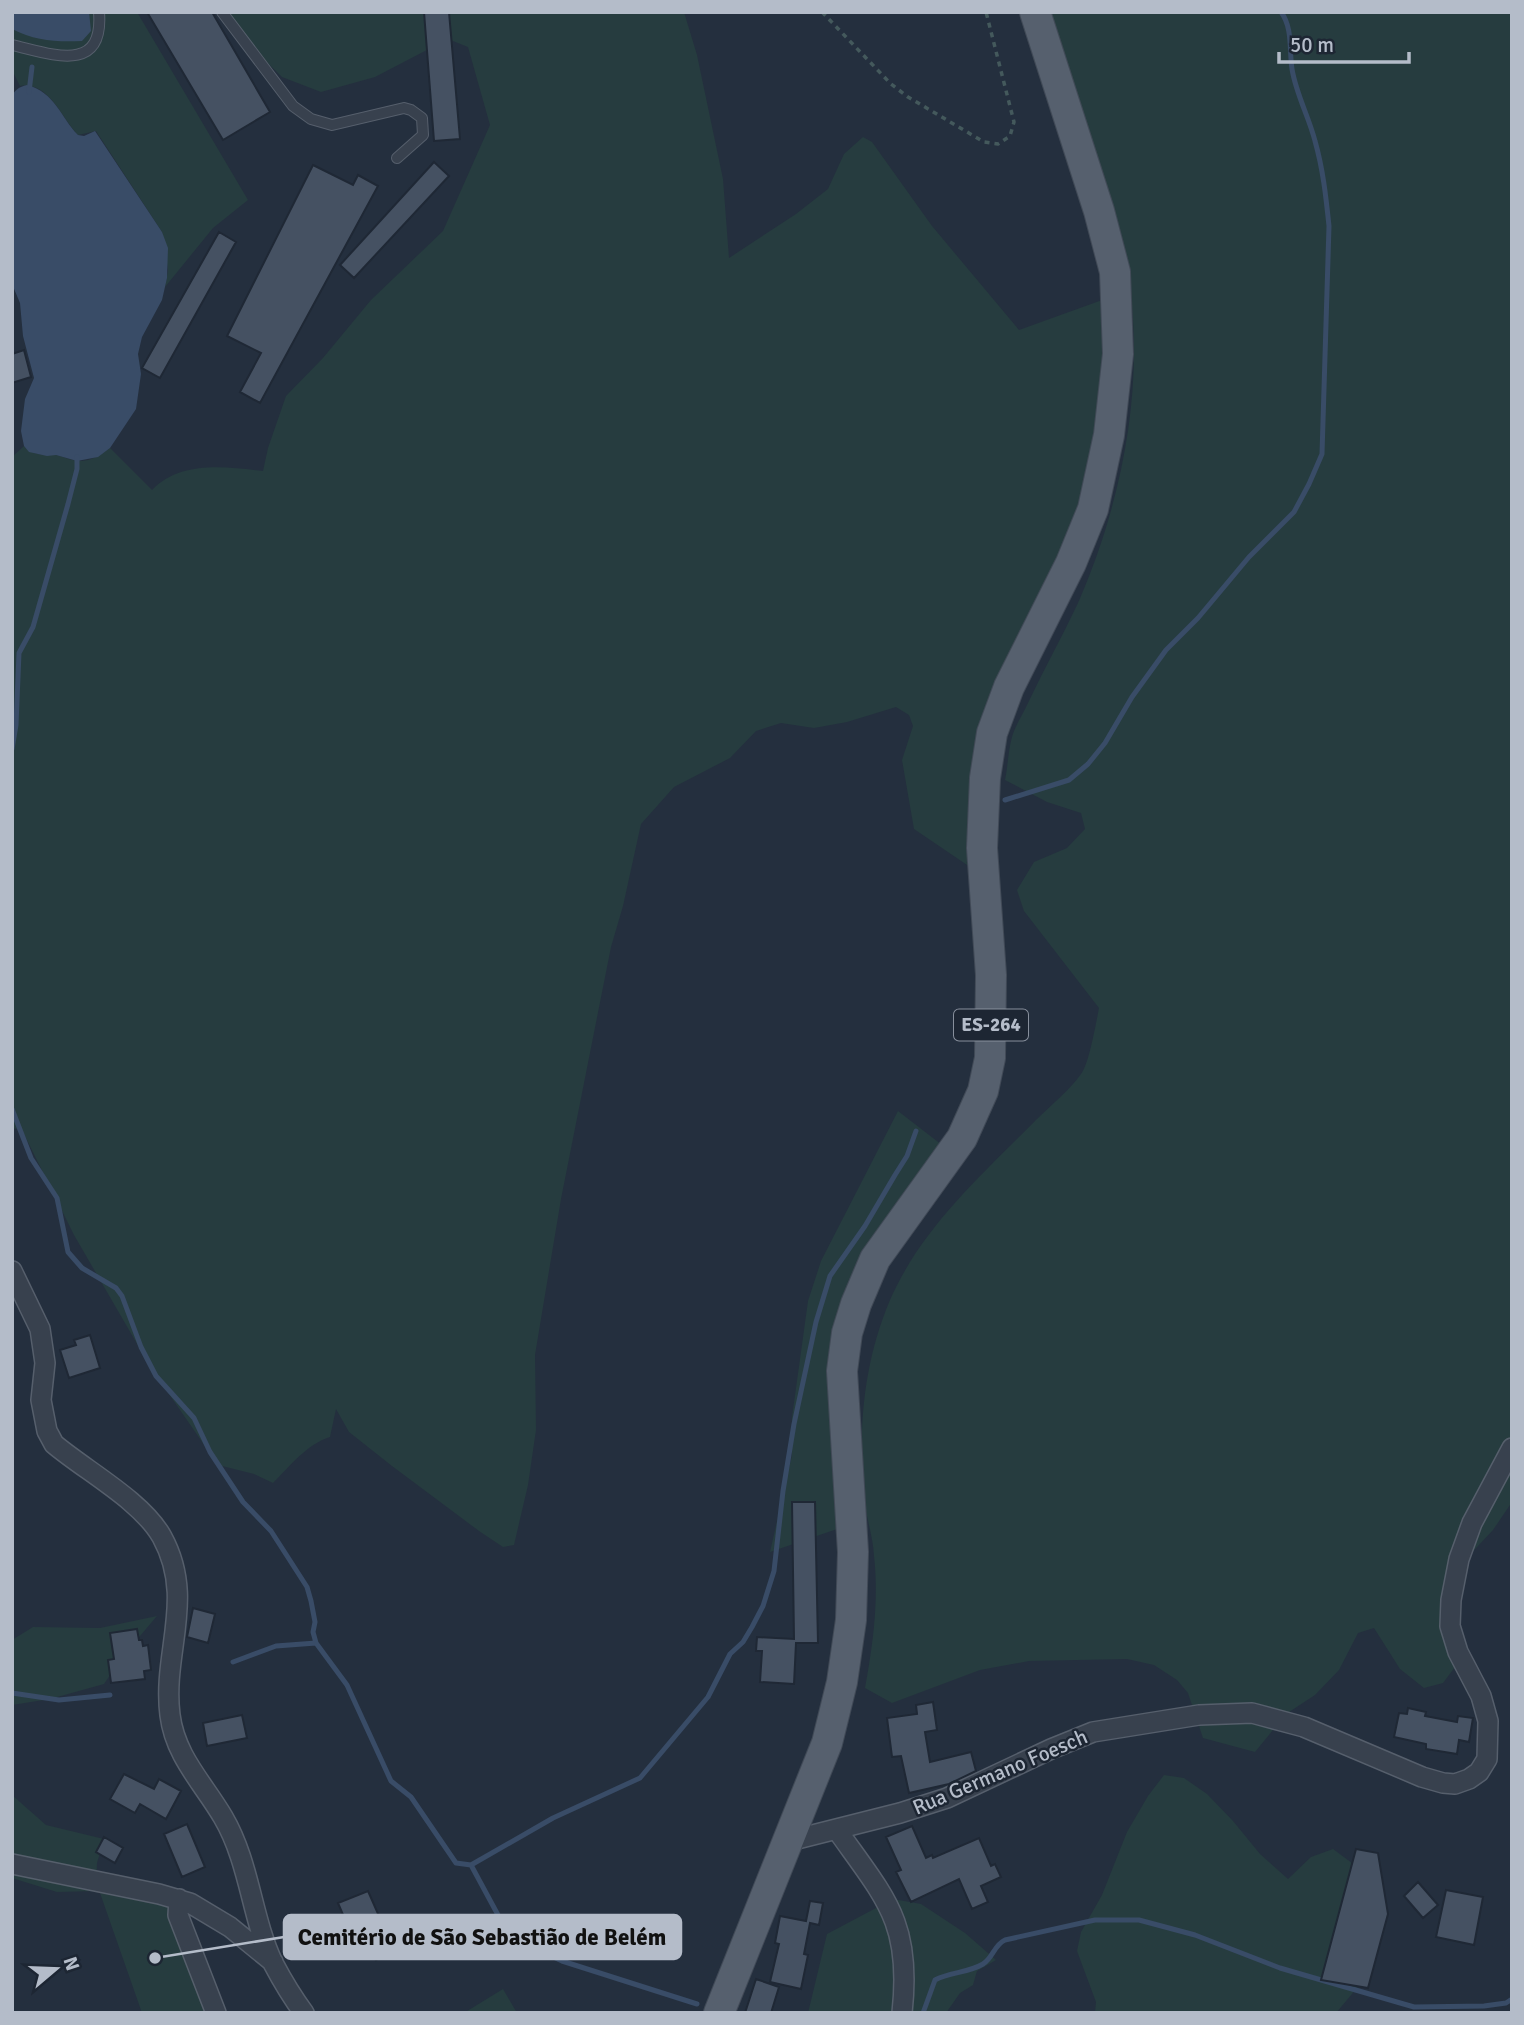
<svg xmlns="http://www.w3.org/2000/svg" width="1524" height="2025" font-family="Signika,sans-serif">
<rect width="100%" height="100%" fill="#242f3e"/>
<!-- green -->
<path fill="#263c3f" d="M 12,12 L 137,12 L 248,200 L 213,228 L 165,287 L 168,270 L 162,232 L 96,131 L 78,135 C 62,119 49,81 20,86 L 12,70 Z
M 224,12 L 684,12 L 697,55 L 723,179 L 729,258 L 796,214 L 828,189 L 844,154 L 863,137 L 872,142 L 932,226 L 1019,330 L 1105,299 L 1107,312 L 1094,471 L 1025,649 L 973,869 L 914,829 L 902,760 L 913,726 L 909,715 L 896,707 L 847,722 L 814,728 L 781,723 L 756,731 L 730,758 L 674,787 L 641,824 L 623,906 L 611,947 L 561,1199 L 535,1355 L 536,1430 L 528,1485 L 514,1545 L 503,1547 L 479,1531 L 392,1466 L 349,1432 L 336,1409 L 330,1437 C 307,1444 290,1466 273,1483 L 254,1474 L 218,1465 L 151,1368 L 74,1235 L 22,1130 L 12,1128 L 12,457 L 24,446 C 32,456 44,454 56,455 C 62,456 67,459 73,460 C 86,464 99,456 110,448 L 152,490 C 181,460 226,467 263,471 L 268,448 L 286,396 L 323,358 L 371,300 L 443,231 L 490,125 L 468,47 L 448,39 L 375,77 L 321,92 L 282,77 L 234,30 Z
M 1034,12 L 1512,12 L 1512,1502 L 1493,1530 L 1462,1563 L 1453,1616 L 1458,1663 L 1443,1683 L 1424,1688 L 1400,1669 L 1374,1628 L 1358,1633 L 1339,1670 L 1315,1695 L 1286,1714 L 1255,1752 L 1203,1738 L 1188,1693 L 1177,1680 L 1154,1665 L 1127,1659 L 1029,1661 L 980,1670 L 892,1703 L 865,1688 C 873,1644 879,1600 874,1556 C 873,1536 866,1517 864,1498 C 858,1429 863,1364 890,1300 C 922,1227 982,1175 1036,1120 C 1051,1105 1069,1091 1081,1074 C 1089,1064 1096,1023 1099,1008 L 1024,911 L 1017,890 L 1034,862 L 1067,848 L 1085,829 L 1081,813 L 1047,802 L 1005,780 C 1008,766 1008,751 1012,737 C 1015,726 1023,714 1028,703 C 1044,669 1062,637 1078,603 C 1120,507 1144,394 1130,289 Z
M 898,1111 L 955,1155 L 858,1314 L 843,1527 L 770,1552 L 792,1455 L 792,1417 L 808,1301 L 821,1261 Z
M 157,1616 L 123,1656 L 104,1684 L 50,1699 L 12,1705 L 12,1640 L 33,1627 L 100,1628 Z
M 1164,1775 L 1184,1778 L 1207,1794 L 1233,1821 L 1260,1854 L 1288,1879 L 1311,1857 L 1333,1849 L 1364,1872 L 1372,1970 L 1336,2013 L 1095,2013 L 1096,2002 L 1077,1951 L 1081,1932 L 1102,1895 L 1127,1832 L 1148,1796 Z
M 12,1795 L 46,1825 L 104,1839 L 97,1863 L 96,1891 L 57,1892 L 12,1878 Z
M 100,1893 L 167,1906 L 207,2010 L 197,2013 L 142,2013 Z
M 893,1899 L 921,1904 L 965,1933 L 996,1960 L 977,1971 L 973,1985 L 960,1993 L 946,2013 L 808,2013 L 827,1934 Z
M 503,1989 L 517,2013 L 464,2013 Z"/>
<!-- water -->
<path fill="#394c67" d="M 12,12 L 89,12 L 91,31 L 82,41 C 56,42 35,41 12,29 Z
M 27,85 C 55,92 61,118 78,135 L 84,136 L 95,131 L 162,232 L 168,248 L 167,278 L 162,300 L 142,337 L 138,354 L 141,374 L 136,409 L 110,448 L 98,457 L 77,461 L 56,455 L 47,456 L 29,452 L 24,446 L 21,431 L 25,399 L 34,378 L 23,336 L 20,303 L 12,284 L 12,97 C 14,90 19,87 27,85 Z"/>
<g fill="none" stroke-linecap="round" stroke-linejoin="round">
<!-- stream -->
<path stroke="#394c67" stroke-width="5" d="M 29,92 L 32,67
M 12,749 L 16,725 L 19,653 L 33,627 L 68,504 L 77,469 L 77,457
M 1005,800 L 1069,780 L 1088,764 L 1105,743 L 1132,697 L 1166,650 L 1198,618 L 1249,557 L 1294,512 L 1309,484 L 1322,454 L 1329,226 C 1326,197 1323,169 1315,141 C 1309,117 1296,94 1292,69 C 1289,50 1293,28 1281,12
M 12,1109 L 31,1158 L 57,1198 L 68,1252 L 82,1268 L 116,1288 L 122,1296 L 141,1347 L 156,1376 L 194,1418 L 210,1452 L 243,1502 L 271,1531 L 307,1587 L 311,1601 L 315,1622 L 313,1632 L 316,1643 L 347,1685 L 391,1781 L 411,1797 L 456,1863 L 471,1865 L 553,1818 L 640,1778 L 708,1697 L 730,1654 L 743,1642 L 752,1627 L 763,1606 L 774,1571 L 783,1491 L 794,1424 L 816,1322 L 830,1276 L 865,1226 L 895,1175 L 907,1156 L 916,1131
M 233,1662 L 276,1646 L 316,1643
M 12,1693 L 59,1700 L 110,1695
M 471,1865 L 498,1915 L 526,1944 L 562,1961 L 697,2004
M 923,2013 L 935,1980 C 950,1972 968,1973 983,1964 C 993,1958 994,1945 1005,1940 L 1095,1920 L 1139,1920 L 1195,1935 L 1280,1968 L 1414,2007 L 1484,2006 L 1506,2003 L 1512,1999"/>
</g>
<!-- building -->
<path fill="#455162" stroke="#1f2835" stroke-width="2" d="M 147,12 L 212,12 L 270,112 L 223,140 Z
M 424,12 L 449,12 L 460,139 L 434,141 Z
M 434,162 L 449,176 L 354,278 L 340,265 Z
M 313,165 L 353,185 L 358,175 L 378,186 L 260,403 L 240,392 L 261,353 L 227,336 Z
M 219,232 L 236,242 L 160,378 L 142,368 Z
M 24,350 L 31,377 L 12,383 L 12,354 Z
M 90,1335 L 100,1368 L 69,1378 L 60,1350 L 76,1345 L 74,1340 Z
M 792,1502 L 815,1502 L 818,1643 L 796,1643 L 794,1684 L 760,1682 L 762,1651 L 756,1651 L 757,1637 L 794,1639 Z
M 193,1608 L 215,1614 L 208,1643 L 187,1637 Z
M 137,1629 L 139,1640 L 142,1640 L 143,1646 L 148,1645 L 151,1670 L 144,1671 L 145,1679 L 111,1683 L 108,1660 L 114,1659 L 110,1633 Z
M 933,1702 L 937,1730 L 925,1732 L 930,1762 L 971,1752 L 976,1771 L 949,1784 L 909,1793 L 901,1756 L 892,1757 L 887,1718 L 917,1714 L 916,1705 Z
M 1408,1708 L 1426,1712 L 1425,1716 L 1457,1722 L 1458,1716 L 1473,1718 L 1469,1742 L 1459,1740 L 1457,1754 L 1426,1749 L 1426,1744 L 1394,1737 L 1399,1713 L 1407,1714 Z
M 242,1715 L 247,1738 L 207,1746 L 203,1723 Z
M 124,1774 L 154,1789 L 159,1779 L 181,1791 L 166,1819 L 140,1804 L 135,1813 L 110,1799 Z
M 187,1824 L 205,1867 L 182,1877 L 164,1834 Z
M 912,1826 L 926,1858 L 932,1855 L 933,1858 L 979,1838 L 991,1866 L 995,1864 L 1001,1877 L 981,1886 L 988,1902 L 972,1909 L 959,1879 L 911,1902 L 896,1872 L 901,1870 L 886,1837 Z
M 104,1837 L 123,1848 L 115,1863 L 96,1852 Z
M 1356,1849 L 1378,1853 L 1388,1914 L 1368,1988 L 1321,1980 Z
M 1418,1882 L 1438,1905 L 1423,1918 L 1404,1896 Z
M 1446,1890 L 1483,1897 L 1474,1945 L 1436,1937 Z
M 368,1891 L 379,1916 L 377,1917 L 395,1948 L 376,1960 L 355,1926 L 349,1929 L 338,1903 Z
M 810,1901 L 823,1903 L 819,1925 L 810,1923 L 804,1954 L 808,1955 L 801,1989 L 770,1982 L 779,1944 L 775,1943 L 780,1916 L 806,1921 Z
M 756,1979 L 779,1987 L 771,2013 L 745,2013 Z"/>
<g fill="none" stroke-linecap="round" stroke-linejoin="round">
<!-- service casing -->
<g stroke="#565f6c" stroke-width="12">
<path id="service" d="M 222,12 L 293,106 L 311,119 L 332,125 L 404,108 L 411,110 L 422,118 L 423,135 L 397,158
M 12,45 C 51,54 104,75 99,12"/>
</g>
<!-- minor casing -->
<g stroke="#565f6c" stroke-width="22">
<path id="minor" d="M 12,1271 L 40,1329 L 45,1363 L 41,1400 L 47,1431 L 54,1444 C 86,1471 142,1501 162,1537 C 196,1599 162,1652 170,1715 C 175,1756 203,1783 223,1817 C 250,1863 251,1916 273,1963 C 282,1980 292,1997 304,2013
M 837,1830 C 886,1899 912,1923 902,2013
M 789,1841 L 900,1813 L 947,1798 L 1051,1749 L 1093,1732 L 1199,1715 L 1252,1713 L 1304,1727 L 1422,1777 L 1443,1783 L 1455,1784 L 1469,1779 L 1479,1772 L 1487,1759 L 1488,1721 L 1481,1696 L 1458,1652 L 1450,1626 L 1451,1600 L 1459,1559 L 1472,1523 L 1512,1448
M 12,1864 L 159,1894 L 190,1903 L 230,1927 L 273,1962
M 179,1899 L 178,1915 L 216,2013"/>
</g>
<!-- primary casing -->
<g stroke="#414a57" stroke-width="32">
<path id="primary" d="M 719,2013 L 827,1743 L 842,1682 L 851,1620 L 853,1552 L 842,1371 L 847,1333 L 856,1304 L 875,1259 L 962,1138 L 983,1091 L 990,1058 L 991,975 L 982,848 L 985,778 L 992,733 L 1009,687 L 1071,563 L 1093,509 L 1109,435 L 1118,354 L 1115,272 L 1099,211 L 1035,12"/>
</g>
<!-- path -->
<path stroke="#44595c" stroke-width="3.5" stroke-dasharray="5 5" stroke-linecap="butt" d="M 822,12 L 891,84 L 908,97 L 984,142 L 998,144 L 1010,136 L 1014,122 L 986,12"/>
<!-- service -->
<use href="#service" stroke="#38414e" stroke-width="10"/>
<!-- minor -->
<use href="#minor" stroke="#38414e" stroke-width="19"/>
<!-- primary -->
<use href="#primary" stroke="#56606e" stroke-width="30"/>
</g>
<g text-anchor="middle" dominant-baseline="central" stroke-width="5" stroke-linejoin="round" paint-order="stroke">
<!-- shield labels -->
<rect fill="#1d2633" stroke="#878f9c" stroke-width="2" x="954" y="1009.5" width="74" height="31" rx="5"/>
<g font-size="19" font-weight="bold" fill="#b4bcc9">
<text x="991" y="1025">ES-264</text>
</g>
<!-- street labels -->
<g font-size="21" fill="#b4bcc9" stroke="#1d2633">
<text transform="translate(1000 1772) rotate(-23)">Rua Germano Foesch</text>
</g>
</g>
<!-- callouts -->
<path fill="none" stroke="#b4bcc9" stroke-width="2.5" d="M155 1958L284 1937"/>
<circle fill="#b4bcc9" stroke="#1d2633" stroke-width="2.5" cx="155" cy="1958" r="7"/>
<rect fill="#b4bcc9" stroke="#b4bcc9" stroke-width="2.5" x="284" y="1915" width="397" height="44" rx="7"/>
<g font-size="23" text-anchor="middle" font-weight="bold" fill="#111">
<text x="482" y="1945">Cemitério de São Sebastião de Belém</text>
</g>
<!-- border -->
<rect width="1524" height="2025" fill="none" stroke="#b4bcc9" stroke-width="28"/>
<!-- north arrow -->
<g transform="translate(56 1969) rotate(71)" stroke="#1d2633" stroke-width="5" paint-order="stroke">
<path d="M0-5L12 26L0 18L-12 26Z" fill="#b4bcc9"/>
<text y="-10" font-size="19" font-weight="bold" text-anchor="middle" fill="#b4bcc9">N</text>
</g>
<!-- scale -->
<path d="M1279 52v10h130v-10" fill="none" stroke="#b4bcc9" stroke-width="3.5"/>
<text x="1290" y="52" font-size="21" fill="#b4bcc9" stroke="#1d2633" stroke-width="5" paint-order="stroke">50 m</text>
</svg>
